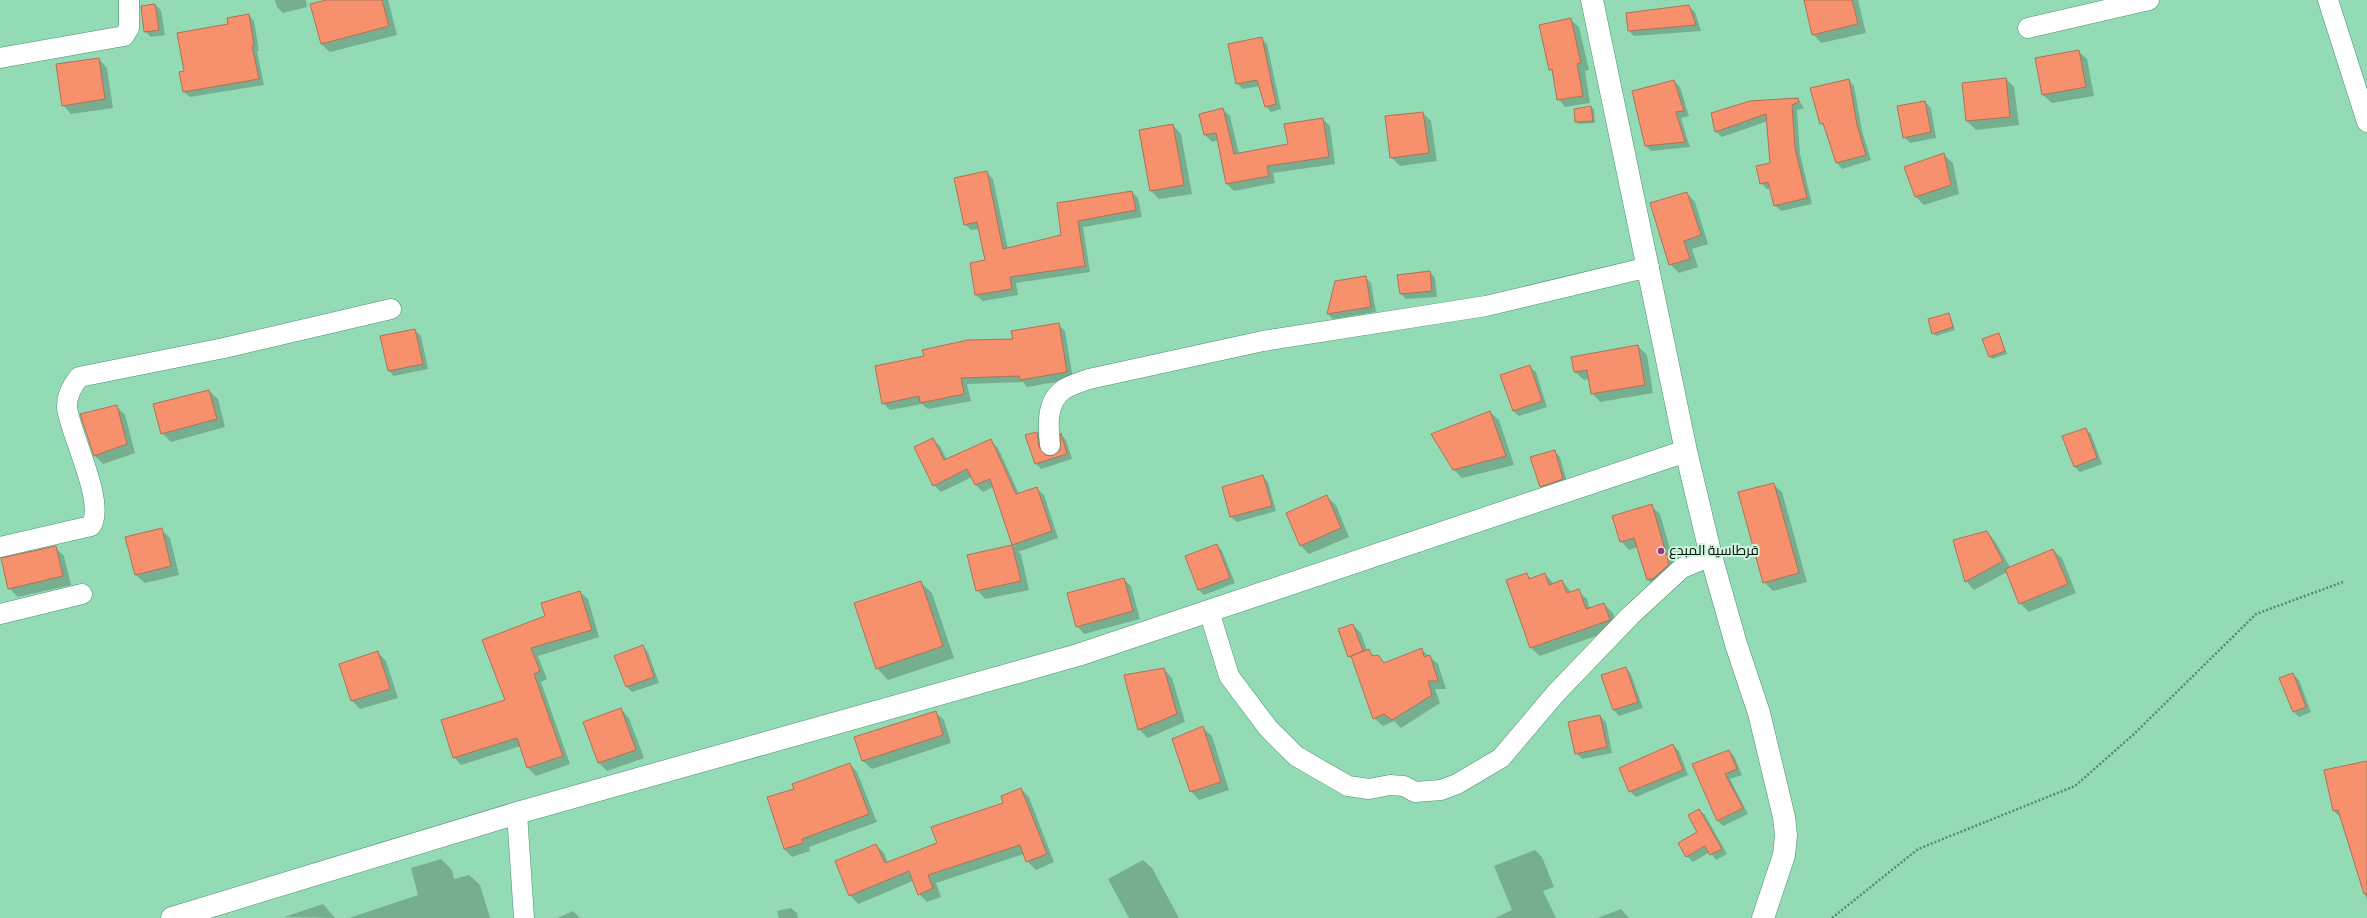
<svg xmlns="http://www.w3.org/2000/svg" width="2367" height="918" font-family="'Alegreya Sans',Cairo,sans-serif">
<rect width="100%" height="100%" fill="#93dbb5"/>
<!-- shadow -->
<path fill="#0003" d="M 275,0 L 306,0 L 307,7 L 283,13 L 277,7 Z
M 330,0 L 388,0 L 397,35 L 330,52 L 321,44 Z
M 1805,0 L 1858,0 L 1866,33 L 1821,43 L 1813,34 Z
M 155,5 L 161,10 L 165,35 L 151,37 L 145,31 Z
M 1689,7 L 1695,12 L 1701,31 L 1634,36 L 1629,31 Z
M 249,15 L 254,21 L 259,51 L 257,51 L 264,85 L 190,97 L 184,92 L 185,71 L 229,25 Z
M 1571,20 L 1579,27 L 1589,70 L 1585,71 L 1590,103 L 1565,107 L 1558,99 L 1553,73 L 1550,69 Z
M 1261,38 L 1267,44 L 1281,109 L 1271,112 L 1266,106 L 1260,86 L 1243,89 L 1237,83 Z
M 2078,51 L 2087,59 L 2094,96 L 2052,103 L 2043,95 L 2036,58 Z
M 99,59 L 107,68 L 113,108 L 71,114 L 63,105 Z
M 2006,79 L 2014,87 L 2019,125 L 1976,130 L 1967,121 L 1963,84 Z
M 1849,80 L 1854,86 L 1862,131 L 1871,160 L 1842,169 L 1837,163 L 1826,128 L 1821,123 Z
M 1674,81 L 1680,87 L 1689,116 L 1681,118 L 1690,147 L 1651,151 L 1646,146 L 1641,132 Z
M 1798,99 L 1804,108 L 1797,110 L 1800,154 L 1812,204 L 1781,211 L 1775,205 L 1771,188 L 1767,189 L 1761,183 L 1771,164 L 1768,121 L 1722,137 L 1716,132 L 1712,113 Z
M 1925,102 L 1931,108 L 1936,138 L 1910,143 L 1904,137 Z
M 1591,107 L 1594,109 L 1595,123 L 1579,124 L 1576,122 Z
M 1223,109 L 1230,116 L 1239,154 L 1289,145 L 1323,119 L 1330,126 L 1335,164 L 1273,173 L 1275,183 L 1234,191 L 1227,184 L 1218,140 L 1212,142 L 1205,135 Z
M 1423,113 L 1431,121 L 1437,161 L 1400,166 L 1391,157 Z
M 1173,125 L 1181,134 L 1192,194 L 1159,199 L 1151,191 L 1140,131 Z
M 1944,155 L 1953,163 L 1959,194 L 1924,205 L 1915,196 Z
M 987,172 L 993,179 L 1008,249 L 1062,236 L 1058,203 L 1132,192 L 1138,198 L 1142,217 L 1083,227 L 1090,272 L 1016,283 L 1018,295 L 983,301 L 976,295 L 986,261 L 980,229 L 971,230 L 965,224 Z
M 1687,193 L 1695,202 L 1708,244 L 1692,249 L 1698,267 L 1679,273 L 1670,264 Z
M 1430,272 L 1435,278 L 1437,297 L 1406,299 L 1401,294 Z
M 1365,277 L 1371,283 L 1376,312 L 1333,319 L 1328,314 Z
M 1949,314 L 1955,330 L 1936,336 L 1933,333 Z
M 1058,324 L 1065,331 L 1073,379 L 1027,387 L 1023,382 L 967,384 L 971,401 L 928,409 L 922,404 L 890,410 L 883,403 L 1014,340 Z
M 415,330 L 421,336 L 428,369 L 394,376 L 389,371 Z
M 1999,334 L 2007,354 L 1992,359 L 1989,356 Z
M 1638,346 L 1647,355 L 1653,393 L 1600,402 L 1592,393 L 1589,379 L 1584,380 L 1575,372 Z
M 1530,367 L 1536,372 L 1547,407 L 1519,416 L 1513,411 L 1502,376 Z
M 209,391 L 218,399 L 225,427 L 171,442 L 162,433 Z
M 116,406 L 125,415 L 135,453 L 103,464 L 95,456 L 81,415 Z
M 1490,412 L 1499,420 L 1514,465 L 1462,478 L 1453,469 Z
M 2086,429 L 2091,434 L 2102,464 L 2080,472 L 2074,466 Z
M 1037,433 L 1043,438 L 1045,455 L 1051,458 L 1062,450 L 1062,436 L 1066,440 L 1072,459 L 1041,469 L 1036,464 L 1027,436 Z
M 933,439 L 940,446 L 947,460 L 991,441 L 998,448 L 1019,494 L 1036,488 L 1044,495 L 1058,538 L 1018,552 L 1021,554 L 1029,590 L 985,599 L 977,590 L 969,555 L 1014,546 L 993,487 L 983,492 L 976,485 L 972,477 L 941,492 L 934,485 Z
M 1554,451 L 1560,457 L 1568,485 L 1547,492 L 1541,486 Z
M 1262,476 L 1268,482 L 1276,511 L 1237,522 L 1231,517 Z
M 1773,484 L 1782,492 L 1807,582 L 1773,591 L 1764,582 Z
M 1327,497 L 1336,505 L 1349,537 L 1309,554 L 1300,545 Z
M 1651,506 L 1660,514 L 1677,573 L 1656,588 L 1648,580 L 1638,547 L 1629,550 L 1621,541 Z
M 161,529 L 170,538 L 179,575 L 145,583 L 136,575 L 127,538 Z
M 1987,532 L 1995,541 L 2010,567 L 2053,550 L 2062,558 L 2076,593 L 2029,612 L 2020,603 L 2007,572 L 1974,590 L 1966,581 Z
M 1217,545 L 1222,551 L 1235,583 L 1204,595 L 1199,590 Z
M 55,547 L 64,556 L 71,585 L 18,597 L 9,588 Z
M 1526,574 L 1532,579 L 1545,574 L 1554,584 L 1562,581 L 1572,593 L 1578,591 L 1587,599 L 1590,609 L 1604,604 L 1613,613 L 1618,628 L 1540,656 L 1531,648 L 1507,580 Z
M 1123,579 L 1131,586 L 1140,619 L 1084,634 L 1077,626 Z
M 920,582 L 932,593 L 954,658 L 888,680 L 877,668 Z
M 580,592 L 588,599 L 599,637 L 538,656 L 547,679 L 541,682 L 570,764 L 536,776 L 528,768 L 521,746 L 461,765 L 454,757 L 506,701 L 546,616 Z
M 1353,625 L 1361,633 L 1367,651 L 1375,656 L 1378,656 L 1386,664 L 1422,650 L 1438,664 L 1446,689 L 1435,689 L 1440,703 L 1401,728 L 1394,721 L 1383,726 L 1374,718 L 1354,661 L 1349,656 Z
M 643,646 L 648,652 L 659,683 L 632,692 L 627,687 L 616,656 Z
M 378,653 L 386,661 L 398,698 L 360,709 L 352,701 Z
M 1626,668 L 1631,674 L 1643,708 L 1619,716 L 1614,710 L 1602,675 Z
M 1164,669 L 1172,678 L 1185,722 L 1148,738 L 1139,729 Z
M 2293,674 L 2299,680 L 2311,712 L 2299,717 L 2293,711 Z
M 621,709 L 629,718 L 644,758 L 607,771 L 599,763 Z
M 935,712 L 944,720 L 951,743 L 872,769 L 863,761 L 856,738 Z
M 1600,716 L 1606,722 L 1612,753 L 1582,759 L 1576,753 Z
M 1203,728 L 1212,736 L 1229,790 L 1199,800 L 1191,791 Z
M 1673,745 L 1679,751 L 1688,775 L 1636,797 L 1630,791 Z
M 1729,751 L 1734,756 L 1742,775 L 1730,779 L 1748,814 L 1723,826 L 1718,821 L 1693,764 Z
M 2367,762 L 2367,901 L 2341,818 L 2334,811 Z
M 850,764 L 857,772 L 877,822 L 809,847 L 810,851 L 792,857 L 784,849 L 768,798 L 795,789 Z
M 1021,789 L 1029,797 L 1054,862 L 1036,870 L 1027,861 L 1024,854 L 936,883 L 941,897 L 927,902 L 919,894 L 913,881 L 858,904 L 850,895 L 876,845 L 884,853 L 888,863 L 938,844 L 1005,803 Z
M 1699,810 L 1705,815 L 1727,854 L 1716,860 L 1710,852 L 1693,862 L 1687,856 L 1699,833 Z
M 1535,850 L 1542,857 L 1554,887 L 1543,891 L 1556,918 L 1495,918 L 1512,910 L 1494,866 Z
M 441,859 L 452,870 L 454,879 L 469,875 L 480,885 L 490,918 L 349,918 L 418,895 L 411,868 Z
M 1143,860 L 1152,868 L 1179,918 L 1129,918 L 1108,879 Z
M 323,904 L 335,918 L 284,917 Z
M 791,908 L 797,913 L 798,918 L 779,918 L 777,911 Z
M 1621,909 L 1629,918 L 1597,918 Z
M 573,911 L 580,918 L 557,918 Z"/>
<!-- building -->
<path fill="#f7906c" stroke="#b17059" d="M 326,0 L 382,0 L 389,26 L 321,44 L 310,4 Z
M 1804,0 L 1852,0 L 1858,24 L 1812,35 Z
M 155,4 L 159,30 L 144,32 L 141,6 Z
M 1689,5 L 1696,25 L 1628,31 L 1626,13 Z
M 249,14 L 254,45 L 252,46 L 259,79 L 183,92 L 179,72 L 184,71 L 177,33 L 228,24 L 227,18 Z
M 1571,18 L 1581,63 L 1577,64 L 1583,96 L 1557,100 L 1552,69 L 1549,70 L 1539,25 Z
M 1262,37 L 1276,104 L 1265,107 L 1257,80 L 1236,84 L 1228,44 Z
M 2079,50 L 2086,87 L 2042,95 L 2035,58 Z
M 99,58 L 105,99 L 62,106 L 56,64 Z
M 2006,78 L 2010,117 L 1966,121 L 1962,83 Z
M 1849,79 L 1857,125 L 1866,155 L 1836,163 L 1823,123 L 1820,124 L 1810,88 Z
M 1674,80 L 1684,111 L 1676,112 L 1685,142 L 1645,146 L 1632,91 Z
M 1798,98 L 1799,102 L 1792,105 L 1795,148 L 1807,198 L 1774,206 L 1768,182 L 1760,184 L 1756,166 L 1770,163 L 1766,114 L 1715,132 L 1711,113 L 1750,101 Z
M 1925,101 L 1931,132 L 1903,138 L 1897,106 Z
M 1591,106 L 1593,121 L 1575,122 L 1574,109 Z
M 1223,108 L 1234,154 L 1288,144 L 1284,124 L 1323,118 L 1329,157 L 1267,166 L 1269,176 L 1226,184 L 1216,133 L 1204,135 L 1199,114 Z
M 1423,112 L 1429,153 L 1390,158 L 1385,116 Z
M 1173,124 L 1184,185 L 1150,191 L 1139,130 Z
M 1944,153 L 1951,185 L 1915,197 L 1904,167 Z
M 987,171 L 1003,249 L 1061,235 L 1057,203 L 1132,191 L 1136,210 L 1078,221 L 1085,266 L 1010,277 L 1012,289 L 975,295 L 970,263 L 985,260 L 977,222 L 964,225 L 954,178 Z
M 1687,192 L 1701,235 L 1684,241 L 1690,259 L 1669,265 L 1650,203 Z
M 1430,271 L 1432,291 L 1400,294 L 1397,275 Z
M 1366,276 L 1371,307 L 1327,314 L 1335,281 Z
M 1949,313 L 1953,327 L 1932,334 L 1928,319 Z
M 1059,323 L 1067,372 L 1020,380 L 1019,376 L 961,378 L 964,394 L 920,403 L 919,396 L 882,404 L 875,366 L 924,356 L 922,350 L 968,340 L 1013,339 L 1011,331 Z
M 415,329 L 423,364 L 388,371 L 380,336 Z
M 1999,333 L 2005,351 L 1989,357 L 1982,339 Z
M 1638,345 L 1645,385 L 1591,394 L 1587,370 L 1574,372 L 1571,357 Z
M 1530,365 L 1542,401 L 1513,411 L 1500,375 Z
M 209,390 L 217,419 L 161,434 L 153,404 Z
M 117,405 L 127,444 L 94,456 L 80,414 Z
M 1490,411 L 1506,456 L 1453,470 L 1431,434 Z
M 2086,428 L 2097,458 L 2074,467 L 2062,436 Z
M 1037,432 L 1039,447 L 1045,455 L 1052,456 L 1060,450 L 1061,433 L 1067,454 L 1035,464 L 1025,435 Z
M 933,438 L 944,460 L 991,439 L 1016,494 L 1037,487 L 1052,531 L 1012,545 L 990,479 L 975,485 L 967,469 L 933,486 L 914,447 Z
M 1555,450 L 1563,479 L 1540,487 L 1530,457 Z
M 1263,475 L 1272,506 L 1230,517 L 1222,487 Z
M 1774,483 L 1799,573 L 1763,583 L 1738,492 Z
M 1327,495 L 1341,528 L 1300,546 L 1286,513 Z
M 1652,504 L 1669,564 L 1654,578 L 1647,580 L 1634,538 L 1620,542 L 1612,516 Z
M 162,528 L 171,566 L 135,575 L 125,537 Z
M 1987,531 L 2003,561 L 1965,582 L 1953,540 Z
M 1217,544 L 1230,578 L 1198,590 L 1185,556 Z
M 1012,545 L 1021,581 L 976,591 L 967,555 Z
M 56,546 L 63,576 L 8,589 L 1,558 Z
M 2053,549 L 2068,584 L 2019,604 L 2005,569 Z
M 1527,573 L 1529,579 L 1545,573 L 1549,585 L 1562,580 L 1567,593 L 1579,589 L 1586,609 L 1604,603 L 1610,620 L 1530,648 L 1506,580 Z
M 1124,578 L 1133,611 L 1076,627 L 1067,593 Z
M 921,581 L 943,646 L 876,669 L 854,603 Z
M 580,591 L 592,630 L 531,648 L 540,671 L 534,674 L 563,756 L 527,768 L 517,738 L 453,758 L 441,720 L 505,700 L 482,640 L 545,616 L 541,603 Z
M 1353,624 L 1363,651 L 1348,657 L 1338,629 Z
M 643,645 L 654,677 L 626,687 L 614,656 Z
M 1422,648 L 1424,657 L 1430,655 L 1438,681 L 1428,681 L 1432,695 L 1392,720 L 1384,714 L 1373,719 L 1351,656 L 1369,649 L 1372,656 L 1378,655 L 1384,663 Z
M 378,651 L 390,689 L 351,701 L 339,664 Z
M 1626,667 L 1638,702 L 1613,710 L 1601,675 Z
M 1164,668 L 1177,714 L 1138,730 L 1124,675 Z
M 2293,673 L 2306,707 L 2293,712 L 2279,678 Z
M 621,708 L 636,750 L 598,763 L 583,722 Z
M 936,711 L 943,735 L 862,761 L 854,737 Z
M 1600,715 L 1607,747 L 1575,754 L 1568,722 Z
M 1203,726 L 1221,782 L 1190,792 L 1172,739 Z
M 1673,744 L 1683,770 L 1629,792 L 1619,768 Z
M 1729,750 L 1737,769 L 1725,774 L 1743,808 L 1717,821 L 1692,764 Z
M 2367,761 L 2367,894 L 2364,894 L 2338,810 L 2333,811 L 2324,770 Z
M 850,763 L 869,814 L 802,839 L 803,843 L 784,849 L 767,797 L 794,789 L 792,784 Z
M 1021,788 L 1047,854 L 1026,862 L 1020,845 L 928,875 L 933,888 L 918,895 L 909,871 L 849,896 L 835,861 L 876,844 L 885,863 L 937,843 L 931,827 L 1003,803 L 1001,796 Z
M 1699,809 L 1722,849 L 1710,855 L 1705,846 L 1686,857 L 1678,843 L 1697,832 L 1688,815 Z"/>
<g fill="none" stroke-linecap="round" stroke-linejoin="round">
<!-- street casing -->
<g stroke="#4a906d" stroke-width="21">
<path id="street" d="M 2328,0 L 2367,122
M 2028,28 L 2149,0
M 0,58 L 124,36 L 129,28 L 129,0
M 1050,445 C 1048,427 1046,402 1063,390 C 1070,385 1081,382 1089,379 L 1263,341 L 1486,306 L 1649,267
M 0,547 L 91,526 C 106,503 71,436 67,408 C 66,396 72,386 79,377 L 224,348 L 391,309
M 1209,611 L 1229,676 L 1268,728 L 1296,756 L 1348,786 L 1369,789 L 1390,785 L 1404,786 L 1415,792 L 1441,790 L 1457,784 L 1501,758 L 1556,693 L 1630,616 L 1682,568 L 1711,556
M 0,614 L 82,594
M 517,813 L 524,918"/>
</g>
<!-- secondary casing -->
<g stroke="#4a906d" stroke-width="23">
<path id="secondary" d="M 1592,0 L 1686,451 L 1711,556 L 1736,644 L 1759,713 L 1784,817 L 1786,835 L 1784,855 L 1763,918
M 172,918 L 517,813 L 1078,655 L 1686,451"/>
</g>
<!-- path -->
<path stroke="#57896e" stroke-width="2.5" stroke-dasharray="2 2" stroke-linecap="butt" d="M 1832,918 L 1918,849 L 2075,786 L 2134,734 L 2256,614 L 2343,582"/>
<!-- street -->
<use href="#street" stroke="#fff" stroke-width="20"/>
<!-- secondary -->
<use href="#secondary" stroke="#fff" stroke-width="22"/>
</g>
<!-- markers -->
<circle fill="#a52e86" stroke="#d0f3df" stroke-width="1.5" cx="1661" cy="551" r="4"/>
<g text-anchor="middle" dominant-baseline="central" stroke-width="4" stroke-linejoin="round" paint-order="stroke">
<!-- poi labels -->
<g font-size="14" fill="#001206" stroke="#d0f3df" text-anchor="start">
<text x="1669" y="551">قرطاسية المبدع</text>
</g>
</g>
</svg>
